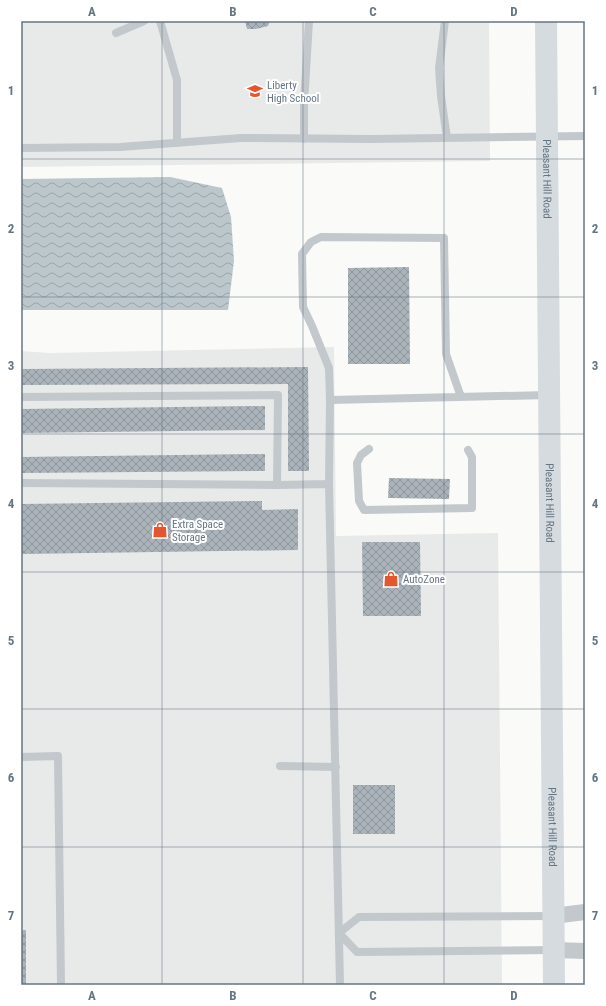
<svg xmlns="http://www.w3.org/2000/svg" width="606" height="1006" font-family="'Roboto Condensed',sans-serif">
<defs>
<pattern id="water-waves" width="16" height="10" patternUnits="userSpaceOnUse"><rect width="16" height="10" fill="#bbc7cb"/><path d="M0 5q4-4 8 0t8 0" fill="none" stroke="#9ca6aa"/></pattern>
<pattern id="building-cross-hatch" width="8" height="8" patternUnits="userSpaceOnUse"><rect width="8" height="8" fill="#aab3b9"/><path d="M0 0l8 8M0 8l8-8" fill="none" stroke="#8e969c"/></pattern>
</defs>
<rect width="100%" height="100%" fill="#fafaf8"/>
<!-- built -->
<path fill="#e8e9e9" d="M 21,21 L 489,21 L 490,161 L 21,167 Z
M 334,347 L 336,536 L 498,533 L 502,985 L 21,985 L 21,351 L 50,353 Z"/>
<!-- water -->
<path fill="url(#water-waves)" d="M 170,177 L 222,188 L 231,217 L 234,261 L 228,310 L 21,310 L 21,179 Z"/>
<!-- building -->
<path fill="url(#building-cross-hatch)" d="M 245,21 L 270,21 L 268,26 L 256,29 L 247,29 Z
M 409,267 L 410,364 L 348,364 L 348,268 Z
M 308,367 L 309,471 L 288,471 L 288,384 L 21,385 L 21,369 Z
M 265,406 L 265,430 L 21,433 L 21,409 Z
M 265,454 L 265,471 L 21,473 L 21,457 Z
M 389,478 L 450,479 L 449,499 L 388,498 Z
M 262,501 L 262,510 L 298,509 L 298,550 L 21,554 L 21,504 Z
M 362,542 L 420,542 L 421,616 L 363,616 Z
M 353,785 L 395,785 L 395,834 L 353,834 Z
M 21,930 L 26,930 L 26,985 L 21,985 Z"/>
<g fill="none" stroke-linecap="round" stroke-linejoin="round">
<!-- lane -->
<path stroke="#c3c8cc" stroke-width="8" d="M 160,21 L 177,80 L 177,143
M 445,21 L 439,68 L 441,96 L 447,138
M 116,33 L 144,21
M 304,139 L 304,104 L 309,21
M 21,148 L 120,147 L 241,138 L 372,139 L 585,136
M 21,397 L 278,395 L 277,485
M 330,400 L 329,368 L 312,326 L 303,307 L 302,254 L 311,242 L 321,237 L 444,238 L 446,354 L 461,397
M 369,449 L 361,455 L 357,463 L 359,501 L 364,510 L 472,508 L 472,457 L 468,450
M 21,483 L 277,485 L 329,484
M 21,757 L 58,756 L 61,985
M 280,766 L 336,767
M 553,916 L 359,917 L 339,933 L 357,952 L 553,950
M 340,985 L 329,484 L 330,400 L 548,395"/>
<!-- street -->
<path stroke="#c3c8cc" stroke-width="16" d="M 553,916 L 585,912
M 554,950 L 585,951"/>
<!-- primary -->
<path stroke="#d6dbdf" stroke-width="22" id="s1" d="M 546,21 L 554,985"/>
</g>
<!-- grid -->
<path fill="none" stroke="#657683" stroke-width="1" stroke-opacity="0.55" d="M 162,21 L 162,985M 303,21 L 303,985M 444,21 L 444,985M 21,159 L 585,159M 21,297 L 585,297M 21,434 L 585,434M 21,572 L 585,572M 21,709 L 585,709M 21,847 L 585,847"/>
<!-- icons -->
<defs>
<g id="school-bare" transform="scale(1.2)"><path d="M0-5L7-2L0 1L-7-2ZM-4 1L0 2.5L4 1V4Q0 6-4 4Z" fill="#e4572e" stroke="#fff" stroke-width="2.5" paint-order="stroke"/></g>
<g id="shop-bare" transform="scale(1.2)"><path d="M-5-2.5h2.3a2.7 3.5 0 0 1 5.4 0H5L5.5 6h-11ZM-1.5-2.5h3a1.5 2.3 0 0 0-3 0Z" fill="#e4572e" stroke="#fff" stroke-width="2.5" paint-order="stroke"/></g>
</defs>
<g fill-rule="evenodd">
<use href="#school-bare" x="255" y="91"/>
<use href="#shop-bare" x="160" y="530"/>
<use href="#shop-bare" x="391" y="579"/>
</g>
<g text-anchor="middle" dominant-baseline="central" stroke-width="4" stroke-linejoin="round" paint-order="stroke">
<!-- poi labels -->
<g font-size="11" fill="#657683" stroke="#fff" text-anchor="start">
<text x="267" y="85">Liberty<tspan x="267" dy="13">High School</tspan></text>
<text x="172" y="524">Extra Space<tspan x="172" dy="13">Storage</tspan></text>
<text x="403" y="579">AutoZone</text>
</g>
<!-- street labels -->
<g font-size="11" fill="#657683" stroke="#fff">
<text stroke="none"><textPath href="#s1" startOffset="158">Pleasant Hill Road</textPath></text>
<text stroke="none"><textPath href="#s1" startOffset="482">Pleasant Hill Road</textPath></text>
<text stroke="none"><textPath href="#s1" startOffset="806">Pleasant Hill Road</textPath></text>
</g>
</g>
<!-- border -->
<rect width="606" height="1006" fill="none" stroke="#ffffff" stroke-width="44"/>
<rect x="22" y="22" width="562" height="962" fill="none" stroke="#657683" stroke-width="1.5"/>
<g font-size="13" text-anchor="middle" font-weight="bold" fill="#657683">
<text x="92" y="16">A</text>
<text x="233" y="16">B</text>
<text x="373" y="16">C</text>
<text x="514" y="16">D</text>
<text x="11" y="95">1</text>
<text x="595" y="95">1</text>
<text x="11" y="233">2</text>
<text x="595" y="233">2</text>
<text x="11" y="370">3</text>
<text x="595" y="370">3</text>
<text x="11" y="508">4</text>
<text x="595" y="508">4</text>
<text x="11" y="645">5</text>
<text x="595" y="645">5</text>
<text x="11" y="782">6</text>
<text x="595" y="782">6</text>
<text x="11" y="920">7</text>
<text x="595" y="920">7</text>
<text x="92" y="1000">A</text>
<text x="233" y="1000">B</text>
<text x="373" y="1000">C</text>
<text x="514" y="1000">D</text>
</g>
</svg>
